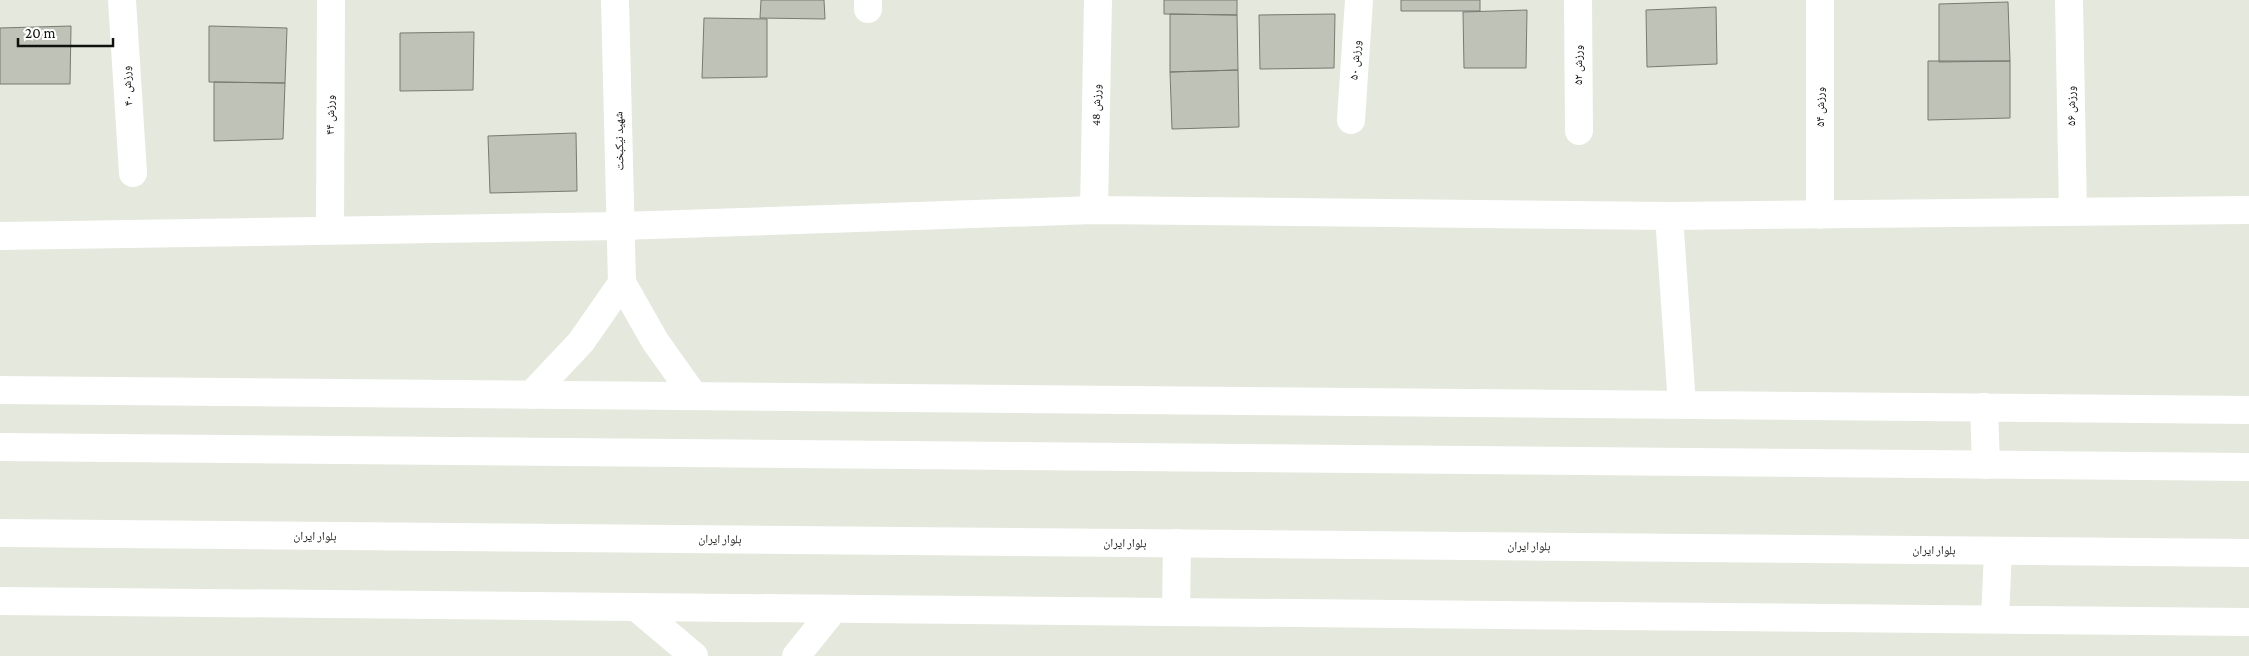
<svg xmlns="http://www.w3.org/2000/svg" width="2249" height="656" font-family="'Crimson Pro','Noto Naskh Arabic',serif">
<rect width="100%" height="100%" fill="#e5e8dc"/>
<!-- building -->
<path fill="#bec2b7" stroke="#777b70" d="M 761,0 L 824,0 L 825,19 L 760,18 Z
M 1164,0 L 1237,0 L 1237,15 L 1164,14 Z
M 1401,0 L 1480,0 L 1480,11 L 1401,11 Z
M 2008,2 L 2010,61 L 1939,62 L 1939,4 Z
M 1716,7 L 1717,64 L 1647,67 L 1646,10 Z
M 1527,10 L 1526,68 L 1464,68 L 1463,12 Z
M 1170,14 L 1237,15 L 1238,70 L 1170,72 Z
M 1335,14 L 1334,68 L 1260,69 L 1259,15 Z
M 704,18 L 767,19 L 767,77 L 702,78 Z
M 71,26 L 70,84 L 0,84 L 0,28 Z
M 209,26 L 287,28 L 285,83 L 209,82 Z
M 474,32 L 473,90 L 400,91 L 400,33 Z
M 1928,61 L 2010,61 L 2010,118 L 1928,120 Z
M 1238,70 L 1239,127 L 1172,129 L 1170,72 Z
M 214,82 L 285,83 L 283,139 L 214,141 Z
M 576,133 L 577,191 L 490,193 L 488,136 Z"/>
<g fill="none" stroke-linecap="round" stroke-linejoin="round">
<!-- street -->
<path stroke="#fff" stroke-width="28" d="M 122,0 L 133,173
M 868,0 L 868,9
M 1578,0 L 1579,131
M 1820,0 L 1820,215
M 2069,0 L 2073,212
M 1351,120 L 1359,0
M 1094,210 L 1098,0
M 1669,216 L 1682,405
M 330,230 L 331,0
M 0,236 L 621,226 L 1094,210 L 1669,216 L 2249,210
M 0,390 L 2249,410
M 1984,407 L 1986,465
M 0,601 L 2249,622
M 1176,612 L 1177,543
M 1995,619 L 1998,551"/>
<!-- secondary -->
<path stroke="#fff" stroke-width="28" d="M 615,0 L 622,283 L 655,341 L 694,396
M 531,395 L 581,342 L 622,283
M 0,447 L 2249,467
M 0,533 L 2249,553
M 636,607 L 694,656
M 796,656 L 834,609"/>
</g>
<g text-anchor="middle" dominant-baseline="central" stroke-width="4" stroke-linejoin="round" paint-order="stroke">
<!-- street labels -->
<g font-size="12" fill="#11120e" stroke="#fff">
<text transform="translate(1355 60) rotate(-86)">ورزش ۵٠</text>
<text transform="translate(1578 65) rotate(-90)">ورزش ۵٢</text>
<text transform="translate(127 86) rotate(-94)">ورزش ۴۰</text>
<text transform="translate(1096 105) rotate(-89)">ورزش 48</text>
<text transform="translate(2071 106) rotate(-91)">ورزش ۵۶</text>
<text transform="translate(1820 107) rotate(-90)">ورزش ۵۴</text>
<text transform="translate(330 115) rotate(-90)">ورزش ۴۴</text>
<text transform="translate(619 141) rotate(-91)">شهید نیکبخت</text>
<text transform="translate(315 536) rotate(1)">بلوار ایران</text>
<text transform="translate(720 539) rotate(1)">بلوار ایران</text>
<text transform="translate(1125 543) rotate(1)">بلوار ایران</text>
<text transform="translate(1529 546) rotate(1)">بلوار ایران</text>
<text transform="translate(1934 550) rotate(1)">بلوار ایران</text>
</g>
</g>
<!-- scale -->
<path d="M18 38v8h95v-8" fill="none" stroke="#11120e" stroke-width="2.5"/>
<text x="25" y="38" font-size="15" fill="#11120e" stroke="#ffffff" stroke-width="4" paint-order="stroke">20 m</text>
</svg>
